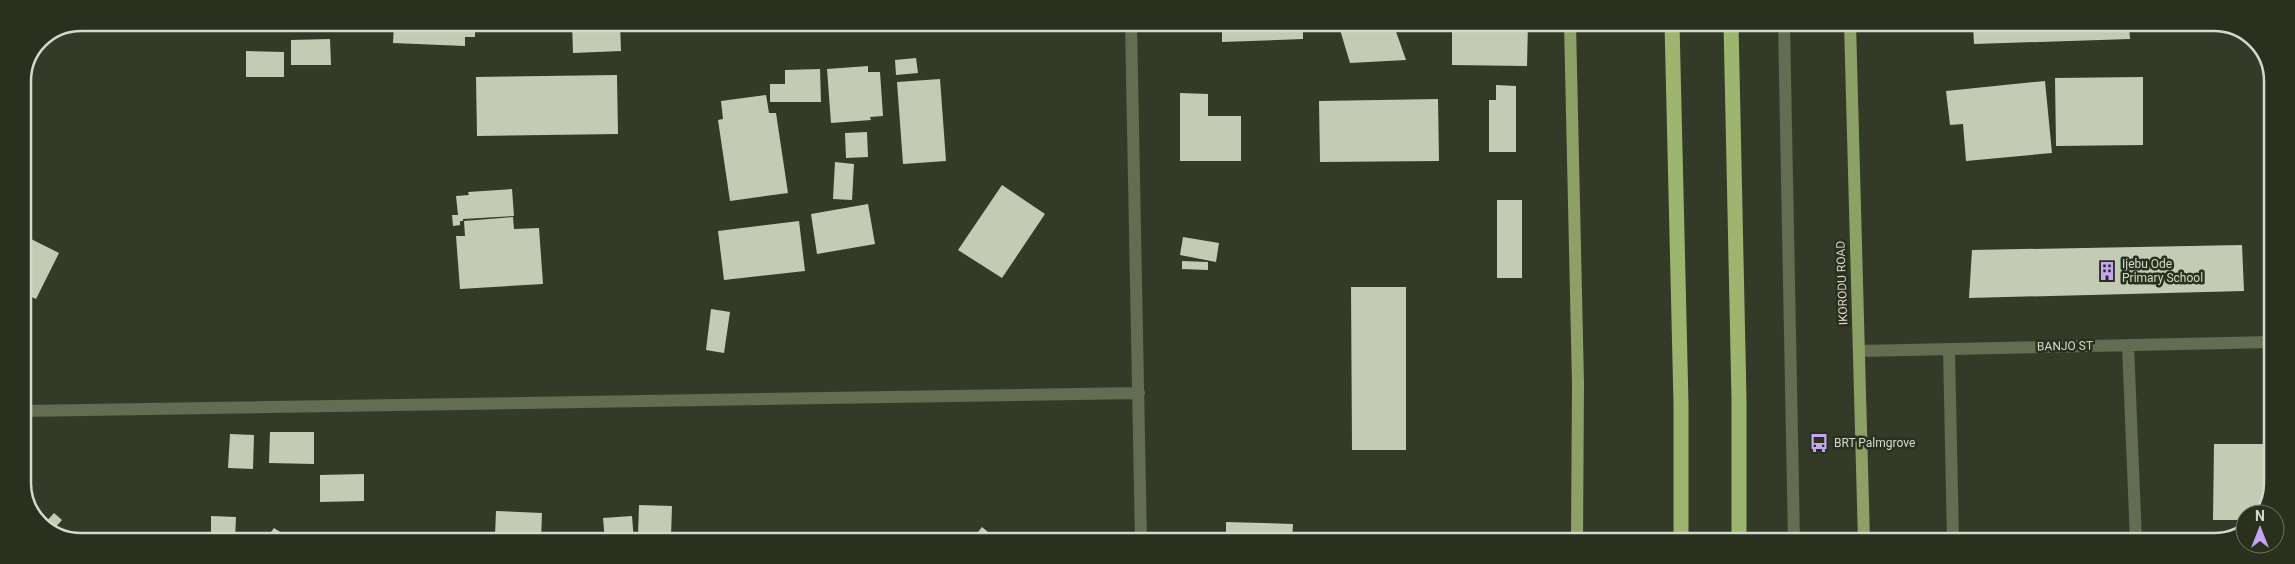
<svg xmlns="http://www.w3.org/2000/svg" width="2295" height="564" font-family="Roboto,sans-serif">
<rect width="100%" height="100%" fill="#343a28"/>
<!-- building -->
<path fill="#c3cbb5" d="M 300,23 L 357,23 L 357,25 L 300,26 Z
M 394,23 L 475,23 L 475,37 L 465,37 L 465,46 L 393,43 Z
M 572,23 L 620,23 L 621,51 L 573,53 Z
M 1222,23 L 1303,23 L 1303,39 L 1222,42 Z
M 1338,23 L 1393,23 L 1406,60 L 1350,63 Z
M 1452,23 L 1528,23 L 1527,66 L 1452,65 Z
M 1973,24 L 2129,24 L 2130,39 L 1974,44 Z
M 330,39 L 331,65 L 291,65 L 291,40 Z
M 246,51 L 284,52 L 284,77 L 246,77 Z
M 2263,56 L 2272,77 L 2272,136 L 2266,136 Z
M 916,58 L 918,73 L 896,75 L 895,60 Z
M 868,66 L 868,72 L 880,72 L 883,116 L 870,117 L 871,120 L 831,123 L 827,69 Z
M 820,69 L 821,102 L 770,102 L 770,84 L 785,84 L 785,70 Z
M 617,75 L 618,134 L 477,136 L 476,77 Z
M 2143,77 L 2143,145 L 2056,146 L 2055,78 Z
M 940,79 L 946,161 L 903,164 L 897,82 Z
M 2045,81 L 2052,153 L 1966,161 L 1963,124 L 1950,125 L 1946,91 Z
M 1496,85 L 1516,86 L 1516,152 L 1489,152 L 1489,100 L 1496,100 Z
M 1180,93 L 1208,94 L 1208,116 L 1241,116 L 1241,161 L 1180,161 Z
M 766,95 L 769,113 L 776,113 L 788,193 L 730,201 L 718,120 L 723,119 L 721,101 Z
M 1438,99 L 1439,161 L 1320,162 L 1319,101 Z
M 867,132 L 868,157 L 846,158 L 845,133 Z
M 835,162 L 854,164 L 852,200 L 833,199 Z
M 1002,185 L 1045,214 L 1002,278 L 958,250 Z
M 512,189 L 514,216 L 463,219 L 463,221 L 460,221 L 460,225 L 453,226 L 452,215 L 458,215 L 456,196 L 469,195 L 468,192 Z
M 1497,200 L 1522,200 L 1522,278 L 1497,278 Z
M 868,204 L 875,244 L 817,254 L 811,214 Z
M 513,217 L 514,229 L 539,228 L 543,284 L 460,289 L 456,236 L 465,236 L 464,221 Z
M 799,221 L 805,271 L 724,280 L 718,231 Z
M 23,235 L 59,253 L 36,299 L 23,293 Z
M 1183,237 L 1219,243 L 1216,262 L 1180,255 Z
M 2242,245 L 2244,291 L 1969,298 L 1972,250 Z
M 1182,261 L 1208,262 L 1208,270 L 1182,269 Z
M 1351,287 L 1406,287 L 1406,450 L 1352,450 Z
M 711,309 L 730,312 L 724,353 L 706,350 Z
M 270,432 L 314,432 L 314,464 L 269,463 Z
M 230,434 L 254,435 L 253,469 L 228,468 Z
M 2214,444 L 2271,444 L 2271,494 L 2260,514 L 2245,514 L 2245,520 L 2213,520 Z
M 364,474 L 364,501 L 320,502 L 320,475 Z
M 639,505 L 672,506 L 671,536 L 638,536 Z
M 496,511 L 542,513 L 541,541 L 436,541 L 437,534 L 495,536 Z
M 54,513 L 62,520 L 54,529 L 57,532 L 61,528 L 67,532 L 64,537 L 43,525 Z
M 211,516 L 236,517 L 235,540 L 211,540 Z
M 632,516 L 634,541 L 605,541 L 603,518 Z
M 1226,522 L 1293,524 L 1292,541 L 1226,541 Z
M 982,527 L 999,541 L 971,541 Z
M 274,528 L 293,540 L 265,540 Z
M 354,532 L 378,533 L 377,540 L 354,540 Z
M 710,534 L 756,540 L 756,541 L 709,541 Z
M 1465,534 L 1465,541 L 1393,541 L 1393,535 Z"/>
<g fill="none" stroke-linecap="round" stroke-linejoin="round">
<!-- minor -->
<path stroke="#636d51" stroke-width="12" d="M 1131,23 L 1141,541
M 1784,23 L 1794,541
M 2128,345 L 2136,541
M 1949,349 L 1953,541
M 1859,351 L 2272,342
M 23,411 L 1139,393"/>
<!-- major -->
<path stroke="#8da167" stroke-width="12" d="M 1570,23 L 1578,384 L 1577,541
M 1850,23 L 1864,541"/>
<!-- highway -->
<path stroke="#9db56f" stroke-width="15" d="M 1672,23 L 1681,404 L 1681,541
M 1731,23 L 1739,399 L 1739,541"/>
</g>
<!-- icons -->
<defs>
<g id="building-bare" transform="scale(1.5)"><path d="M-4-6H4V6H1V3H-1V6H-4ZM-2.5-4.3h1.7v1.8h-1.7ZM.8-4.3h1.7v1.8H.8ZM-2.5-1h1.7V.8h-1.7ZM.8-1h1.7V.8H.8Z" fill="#c6a6f0" stroke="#2a301e" stroke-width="2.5" paint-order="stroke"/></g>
<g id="bus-bare" transform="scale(1.5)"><path d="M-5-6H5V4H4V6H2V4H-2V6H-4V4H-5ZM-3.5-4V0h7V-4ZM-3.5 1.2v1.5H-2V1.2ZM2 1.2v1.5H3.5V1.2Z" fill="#c6a6f0" stroke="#2a301e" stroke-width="2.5" paint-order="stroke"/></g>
</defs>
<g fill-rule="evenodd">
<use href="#building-bare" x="2107" y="271"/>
<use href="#bus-bare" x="1819" y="443"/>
</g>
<g text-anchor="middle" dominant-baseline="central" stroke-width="5" stroke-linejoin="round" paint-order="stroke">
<!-- poi labels -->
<g font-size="12" fill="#d4d9ce" stroke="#2a301e" text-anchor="start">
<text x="2122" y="264">Ijebu Ode<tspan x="2122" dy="14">Primary School</tspan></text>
<text x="1834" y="443">BRT Palmgrove</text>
</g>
<!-- street labels -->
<g font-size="12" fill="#d4d9ce" stroke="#2a301e">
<text transform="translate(1842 283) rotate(-92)">IKORODU ROAD</text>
<text transform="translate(2065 346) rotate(-1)">BANJO ST</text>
</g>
</g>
<!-- crop -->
<path d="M0 0H2295V564H0ZM81 31H2214A50 50 0 0 1 2264 81V483A50 50 0 0 1 2214 533H81A50 50 0 0 1 31 483V81A50 50 0 0 1 81 31Z" fill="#2a301e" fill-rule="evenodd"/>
<path fill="none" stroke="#d4d9ce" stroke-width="2.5" d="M81 31H2214A50 50 0 0 1 2264 81V483A50 50 0 0 1 2214 533H81A50 50 0 0 1 31 483V81A50 50 0 0 1 81 31Z"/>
<!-- north arrow -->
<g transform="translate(2260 529)"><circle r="24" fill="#2a301e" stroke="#6e7464"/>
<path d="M0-4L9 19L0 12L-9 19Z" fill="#c6a6f0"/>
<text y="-8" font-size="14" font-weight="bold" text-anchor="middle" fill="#d4d9ce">N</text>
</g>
</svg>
